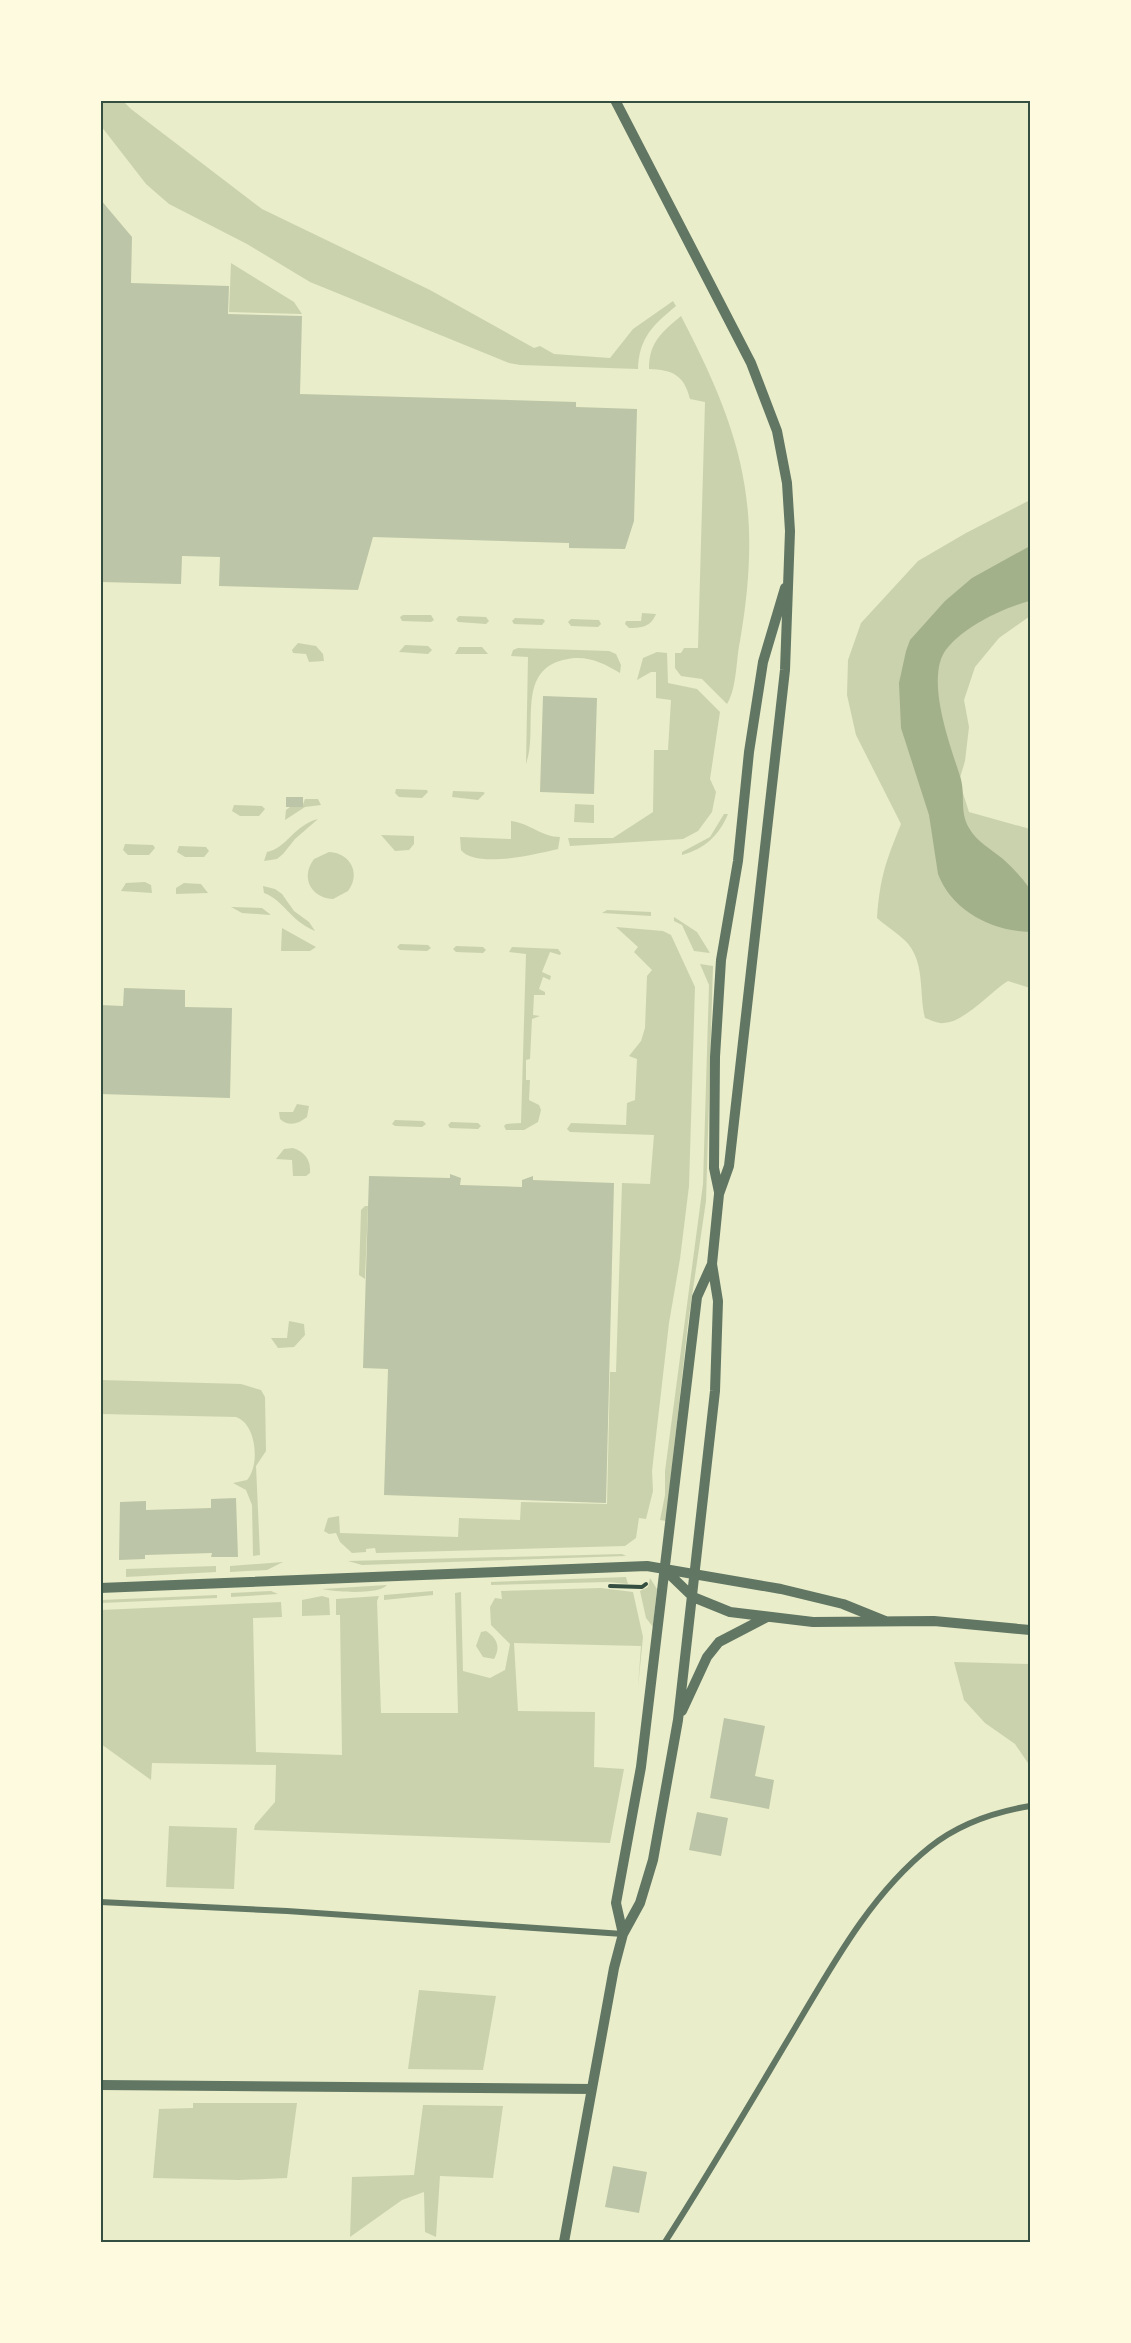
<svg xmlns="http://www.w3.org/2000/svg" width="1131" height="2343" font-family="'Open Sans',sans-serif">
<rect width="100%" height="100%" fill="#e9edc9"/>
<!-- green -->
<path fill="#cad2ad" d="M 101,100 L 123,101 L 131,109 L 262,209 L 430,290 L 534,348 L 540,346 L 554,354 L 610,358 L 633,329 L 673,301 L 676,306 C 653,325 639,338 638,369 L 520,365 L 509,363 L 310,282 L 247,244 L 169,204 L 146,184 L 101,126 Z
M 231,263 L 294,302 L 302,314 L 229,312 Z
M 681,316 C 743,435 763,507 740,641 C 736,659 737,688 727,704 L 702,679 L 681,676 L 675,668 L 675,653 L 681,653 L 684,648 L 698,648 L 705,402 L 690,399 C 684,375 673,370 649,369 C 649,342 662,332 681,316 Z
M 1030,500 L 1030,616 L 999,638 L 975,667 L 964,700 L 969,727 L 965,761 L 959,781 L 969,812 L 1030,829 L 1030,988 L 1008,981 C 990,992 965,1022 944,1023 C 938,1024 931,1020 925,1018 C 919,994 925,966 909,945 C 903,937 886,926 877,918 C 880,877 886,861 901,824 L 856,735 L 847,695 L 848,660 L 861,623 L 918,561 L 966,533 Z
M 642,613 L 656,614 C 651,627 641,628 629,628 L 625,624 L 626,621 L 641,621 Z
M 403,615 L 431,615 L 434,620 L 431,622 L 402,621 L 400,617 Z
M 459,616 L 486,617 L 489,621 L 486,624 L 458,622 L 456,619 Z
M 515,618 L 543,619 L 545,621 L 542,625 L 514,624 L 512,621 Z
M 571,619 L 599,620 L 601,624 L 598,627 L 571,626 L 568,622 Z
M 298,643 L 316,646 L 323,654 L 324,661 L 309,662 L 306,654 L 293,653 L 292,650 Z
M 405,645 L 428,646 L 432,650 L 428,654 L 399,652 Z
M 459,647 L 482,647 L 488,654 L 455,654 Z
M 518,648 L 609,651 L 616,654 L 621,665 L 620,673 C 602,662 585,654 563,660 C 515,672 539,730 526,764 L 528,657 L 511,656 L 513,650 Z
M 657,652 L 667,653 L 668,683 L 697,689 L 720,712 L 710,779 L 716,792 L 712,812 L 698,831 L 683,839 L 570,846 L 568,838 L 613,838 L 653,812 L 654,750 L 668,750 L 671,700 L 656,698 L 656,672 L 651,672 L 637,680 L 643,658 Z
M 396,789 L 427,790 L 428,792 L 422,798 L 399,797 L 395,793 Z
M 453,791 L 483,792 L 485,793 L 478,800 L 452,797 Z
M 305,799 L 318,799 L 321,805 L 305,807 L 285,820 L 286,810 L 290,807 L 302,807 Z
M 575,804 L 594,805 L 594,823 L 574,822 Z
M 234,805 L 262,806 L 265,809 L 259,816 L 240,816 L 232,811 Z
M 724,814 L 728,814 C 719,836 704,849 682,855 L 682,852 L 710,837 Z
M 318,819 L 295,839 L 283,854 L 277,859 L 264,861 L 267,852 C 287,848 294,825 318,819 Z
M 511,821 C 529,823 542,837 560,837 L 558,849 C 537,854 476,869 461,850 L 460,837 L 511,839 Z
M 381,835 L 414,836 L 414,844 L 409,850 L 395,851 Z
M 125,844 L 153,845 L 155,848 L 149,855 L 128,855 L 123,850 Z
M 179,846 L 206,847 L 209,851 L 204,857 L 185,857 L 177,852 Z
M 329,852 C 351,853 361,874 348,891 L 333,899 C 311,898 300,877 314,859 Z
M 145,882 L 151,885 L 152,893 L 121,891 L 126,883 Z
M 184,883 L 201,884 L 208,893 L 176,894 L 176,888 Z
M 263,886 L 275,889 L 282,894 L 294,911 L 309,922 L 315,931 C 289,920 285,901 264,893 Z
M 231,907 L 262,908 L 271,915 L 242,913 Z
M 607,910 L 651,912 L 651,916 L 602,913 Z
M 674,917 L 697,932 L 710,953 L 694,951 L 682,925 L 674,921 Z
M 616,927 L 663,931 L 671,935 L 695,987 L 689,1186 L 680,1259 L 669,1323 L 652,1471 L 653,1491 L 646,1519 L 639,1518 L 636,1538 L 625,1546 L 376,1553 L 375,1548 L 366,1549 L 366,1552 L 352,1553 L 340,1542 L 336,1533 L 329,1534 L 324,1531 L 328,1518 L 339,1516 L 340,1533 L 458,1537 L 459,1518 L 520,1520 L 521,1502 L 607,1504 L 610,1372 L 616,1372 L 622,1183 L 650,1184 L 654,1135 L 570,1132 L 567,1129 L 571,1123 L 626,1125 L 627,1103 L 635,1100 L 637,1059 L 629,1056 L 641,1041 L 645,1028 L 647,976 L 652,970 L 634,952 L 638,947 Z
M 282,928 L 316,947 L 310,951 L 281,951 Z
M 400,944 L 428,945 L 431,948 L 427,951 L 400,950 L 397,947 Z
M 456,946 L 483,947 L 486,950 L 483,953 L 456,952 L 453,949 Z
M 512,947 L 558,949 L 561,953 L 560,955 L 550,952 L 542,972 L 551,976 L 550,980 L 543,977 L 539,989 L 545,992 L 545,995 L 534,995 L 533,1015 L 540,1016 L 532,1019 L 530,1059 L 526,1060 L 526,1080 L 530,1080 L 529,1100 L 539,1105 L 541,1110 L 538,1122 L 524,1130 L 506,1130 L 504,1126 L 506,1124 L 521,1123 L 526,954 L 509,952 Z
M 700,964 L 713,966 L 706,1201 L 688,1323 L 666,1521 L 660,1520 L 665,1495 L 665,1471 L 703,1184 L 709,985 Z
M 297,1104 L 309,1106 L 307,1117 C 298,1124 289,1127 280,1119 L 279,1112 L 293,1112 Z
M 395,1120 L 423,1121 L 426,1124 L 422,1127 L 395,1126 L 392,1124 Z
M 451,1122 L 478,1123 L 481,1126 L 478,1129 L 450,1128 L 448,1125 Z
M 293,1148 C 305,1152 311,1160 310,1173 L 306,1176 L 293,1176 L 292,1160 L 276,1159 L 284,1149 Z
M 365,1206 L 368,1206 L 365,1279 L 359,1275 L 361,1210 Z
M 289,1321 L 304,1324 L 305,1335 L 294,1347 L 278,1348 L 271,1338 L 287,1338 Z
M 101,1380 L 241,1384 L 261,1390 L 265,1397 L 266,1451 L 256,1466 L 260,1555 L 253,1556 L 252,1505 L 246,1490 L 233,1483 L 247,1480 C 260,1466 257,1424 236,1417 L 101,1414 Z
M 622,1554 L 626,1556 L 362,1565 L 348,1561 Z
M 283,1562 L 267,1570 L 230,1572 L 230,1566 Z
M 216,1566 L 216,1572 L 126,1577 L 126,1569 Z
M 626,1577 L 628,1584 L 608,1582 L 491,1585 L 491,1582 Z
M 650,1578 L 657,1589 L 653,1627 L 646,1618 L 640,1591 L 648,1587 Z
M 387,1585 C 379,1595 335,1592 322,1589 Z
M 601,1588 L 633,1592 L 643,1637 L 638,1687 L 641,1646 L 514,1643 L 518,1711 L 595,1712 L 594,1767 L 624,1769 L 610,1843 L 254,1830 L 255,1825 L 275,1802 L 276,1765 L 152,1763 L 151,1780 L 101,1744 L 101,1610 L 281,1602 L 282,1617 L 253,1618 L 256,1752 L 342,1755 L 340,1615 L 336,1615 L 336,1599 L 379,1596 L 377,1601 L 381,1713 L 458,1713 L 455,1593 L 461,1592 L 463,1671 L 490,1678 L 505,1670 L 510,1644 L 491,1625 L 490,1607 L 495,1598 L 502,1599 L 501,1591 Z
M 271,1591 L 278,1594 L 231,1597 L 231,1593 Z
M 433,1591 L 433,1595 L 384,1600 L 384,1595 Z
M 217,1595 L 217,1598 L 101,1603 L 101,1600 Z
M 322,1596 L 329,1598 L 330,1615 L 302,1616 L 302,1600 Z
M 486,1631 C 497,1638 501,1647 494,1659 L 483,1657 L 476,1646 L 481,1632 Z
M 954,1662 L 1030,1664 L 1030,1766 L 1015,1744 L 985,1723 L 964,1700 Z
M 169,1826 L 237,1828 L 234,1889 L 166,1887 Z
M 419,1990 L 496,1996 L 483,2070 L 408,2069 Z
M 193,2103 L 297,2103 L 287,2178 L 239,2180 L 153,2178 L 159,2109 L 193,2108 Z
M 423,2105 L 503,2106 L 493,2178 L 440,2176 L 436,2237 L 425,2232 L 424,2192 L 402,2200 L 350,2237 L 352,2177 L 414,2175 Z"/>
<!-- water -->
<path fill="#a3b18a" d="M 1030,546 L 1030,601 C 1004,607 951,632 941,659 C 930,691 950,745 960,776 C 966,794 959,811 969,828 C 978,843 990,848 1003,859 C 1013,868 1022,878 1030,889 L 1030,932 C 992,931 952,911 938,874 L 929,815 L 901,728 L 899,683 L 906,651 L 910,640 L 945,601 L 972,578 Z"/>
<!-- building -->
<path fill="#bcc5a7" d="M 100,199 L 132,237 L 131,283 L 229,286 L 228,314 L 302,316 L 300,394 L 576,402 L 576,407 L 637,409 L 634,521 L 625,549 L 569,548 L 569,543 L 373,537 L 358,590 L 219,586 L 220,557 L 182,556 L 181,584 L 100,582 Z
M 543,696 L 597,698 L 594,794 L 540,792 Z
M 286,797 L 303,797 L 303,807 L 286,807 Z
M 124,988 L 185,990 L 185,1007 L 232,1008 L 230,1098 L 100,1094 L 100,1005 L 123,1006 Z
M 450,1174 L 461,1178 L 460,1185 L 522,1187 L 522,1180 L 533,1176 L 533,1180 L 614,1183 L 606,1503 L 384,1495 L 388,1369 L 363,1368 L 369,1176 L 450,1178 Z
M 236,1498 L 238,1557 L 211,1557 L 212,1553 L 145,1555 L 145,1559 L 119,1560 L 120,1502 L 146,1501 L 146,1510 L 211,1508 L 211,1499 Z
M 724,1718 L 765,1726 L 755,1776 L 774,1780 L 769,1809 L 710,1798 Z
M 697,1812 L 728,1818 L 721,1856 L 689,1850 Z
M 613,2166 L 647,2172 L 639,2213 L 605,2207 Z"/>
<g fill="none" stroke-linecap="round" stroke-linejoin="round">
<!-- path -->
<path stroke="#344e41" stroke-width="4" d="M 610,1586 L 642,1587 L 646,1584"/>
<!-- minor -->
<path stroke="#617663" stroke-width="6" d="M 100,1902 L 287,1911 L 623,1934
M 665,2242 C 710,2172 752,2100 795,2028 C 833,1964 871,1894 930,1847 C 960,1823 994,1812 1030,1806"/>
<!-- tertiary -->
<path stroke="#617663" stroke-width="10" d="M 719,1192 L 714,1168 L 715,1057 L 721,960 L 738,861 L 749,752 L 763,662 L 785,588
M 665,1570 L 693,1597 L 730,1612 L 813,1622 L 934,1621 L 1030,1630
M 100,1588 L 647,1566 L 781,1589 L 843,1604 L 885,1621
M 682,1711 L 707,1657 L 719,1642 L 767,1617
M 623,1934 L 616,1903 L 641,1767 L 697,1297 L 711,1266
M 100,2085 L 592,2089
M 564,2242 L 614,1968 L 623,1934 L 640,1903 L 653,1860 L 678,1720 L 715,1391 L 718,1301 L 712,1264 L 719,1194 L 729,1166 L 785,670 L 790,531 L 787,483 L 777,431 L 751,363 L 615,100"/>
</g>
<!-- border -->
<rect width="1131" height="2343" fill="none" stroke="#fefae0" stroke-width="204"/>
<rect x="102" y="102" width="927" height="2139" fill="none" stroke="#344e41" stroke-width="2"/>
</svg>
